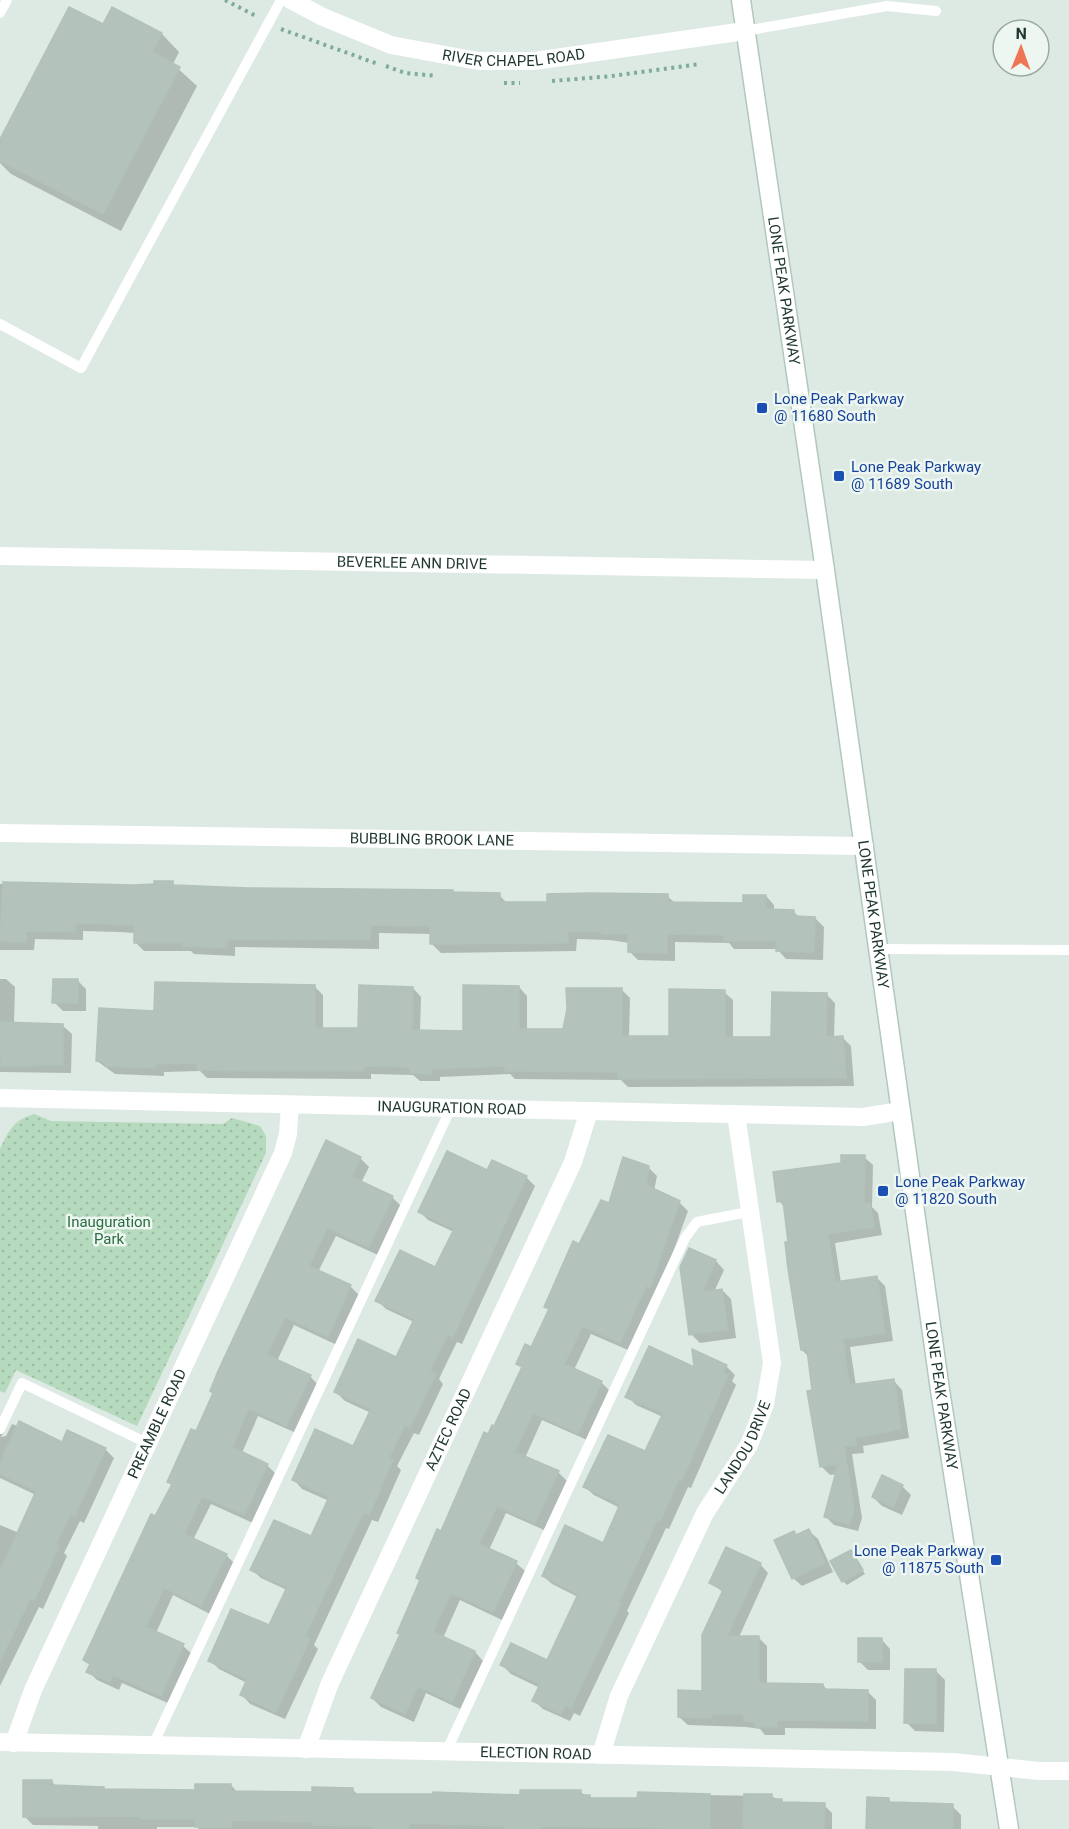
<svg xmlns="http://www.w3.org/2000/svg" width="1069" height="1829" font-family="Roboto,sans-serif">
<defs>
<pattern id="park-dots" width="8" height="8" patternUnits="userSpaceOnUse" patternTransform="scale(1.5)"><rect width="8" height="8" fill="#b6dabe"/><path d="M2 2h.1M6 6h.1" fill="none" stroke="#9cbca4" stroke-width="1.8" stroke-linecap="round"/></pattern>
</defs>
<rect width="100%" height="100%" fill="#dde9e3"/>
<!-- park -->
<path fill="url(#park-dots)" d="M 34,1114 L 51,1121 L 223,1124 L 232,1118 L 260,1126 L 266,1136 L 266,1153 L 137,1426 L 16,1370 L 5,1393 L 0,1391 L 0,1149 C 9,1130 14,1120 34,1114 Z"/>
<!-- shadow -->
<path fill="#0003" d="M 113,9 L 162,34 L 179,52 L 173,64 L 197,86 L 121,231 L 11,174 L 0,163 L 0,142 L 104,26 Z
M 172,883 L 177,887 L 453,892 L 455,894 L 499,895 L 508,904 L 667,896 L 675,903 L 744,905 L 766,896 L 774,905 L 774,911 L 794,912 L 800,918 L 815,918 L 824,927 L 823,960 L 786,959 L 777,949 L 734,949 L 729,943 L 675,942 L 675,961 L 638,960 L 629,951 L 629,943 L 610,940 L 577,939 L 576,951 L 441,953 L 432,944 L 432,934 L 379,933 L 379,949 L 235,947 L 235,956 L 194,954 L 191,951 L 144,951 L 135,942 L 135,933 L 119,932 L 83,931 L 83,940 L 35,939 L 34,950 L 0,950 L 0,884 L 134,886 Z
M 0,979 L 6,979 L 15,987 L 14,1024 L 63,1026 L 72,1034 L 71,1073 L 0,1072 Z
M 77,980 L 86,989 L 86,1011 L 63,1011 L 54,1002 Z
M 315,987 L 323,995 L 323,1029 L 360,1030 L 413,988 L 421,997 L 420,1031 L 464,1033 L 519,987 L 527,996 L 527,1030 L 564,1030 L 621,989 L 630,998 L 629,1037 L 670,1038 L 724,992 L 733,1000 L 733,1039 L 772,1039 L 826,994 L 835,1003 L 834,1038 L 842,1037 L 851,1046 L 854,1086 L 628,1087 L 621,1080 L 515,1079 L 510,1074 L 440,1077 L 440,1081 L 420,1081 L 413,1075 L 371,1074 L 371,1079 L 207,1078 L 200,1071 L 164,1072 L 164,1076 L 115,1074 L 97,1061 L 155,1012 Z
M 864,1157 L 873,1165 L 872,1207 L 878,1213 L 882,1235 L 835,1243 L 841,1283 L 877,1278 L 885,1286 L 893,1341 L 850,1347 L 856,1386 L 894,1381 L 902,1390 L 909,1438 L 863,1446 L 864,1453 L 852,1454 L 862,1518 L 858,1531 L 834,1525 L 825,1516 L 837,1474 L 830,1475 L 821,1466 L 809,1357 L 802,1350 L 785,1207 L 779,1201 L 842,1164 Z
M 360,1158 L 369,1167 L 361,1183 L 392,1197 L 401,1206 L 378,1255 L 336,1236 L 318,1272 L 350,1286 L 359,1295 L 337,1345 L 294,1325 L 277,1361 L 310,1376 L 318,1385 L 296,1433 L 258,1416 L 242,1453 L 267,1465 L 276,1474 L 253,1523 L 211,1504 L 193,1540 L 226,1555 L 235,1564 L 210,1614 L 173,1595 L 156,1633 L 183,1646 L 192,1654 L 170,1704 L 122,1683 L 119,1690 L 97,1680 L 88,1671 L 91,1666 L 85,1660 L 173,1486 L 169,1482 Z
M 648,1167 L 657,1176 L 654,1191 L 679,1202 L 688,1211 L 658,1294 L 628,1350 L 591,1334 L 574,1370 L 601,1382 L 610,1391 L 587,1440 L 542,1420 L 525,1458 L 558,1472 L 567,1481 L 544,1530 L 506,1513 L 489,1550 L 516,1563 L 525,1571 L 502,1620 L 460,1600 L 443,1638 L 475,1652 L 483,1661 L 460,1709 L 426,1693 L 414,1722 L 381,1707 L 372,1698 L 402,1635 L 442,1533 L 523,1369 L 517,1364 L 532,1349 L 550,1311 L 546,1307 L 580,1246 L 610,1205 Z
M 488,1172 L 526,1177 L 535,1186 L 462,1344 L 457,1342 L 448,1360 L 439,1379 L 443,1384 L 419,1435 L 414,1433 L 397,1466 L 401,1470 L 378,1522 L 372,1520 L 314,1645 L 318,1649 L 285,1719 L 250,1704 L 242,1695 L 247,1683 L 219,1669 L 210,1660 L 270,1627 L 287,1590 L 261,1578 L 252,1570 L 311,1538 L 329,1501 L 302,1489 L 294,1480 L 354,1448 L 371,1413 L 345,1401 L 336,1392 L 397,1359 L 414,1322 L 386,1309 L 377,1300 L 436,1269 L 454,1232 L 428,1220 L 420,1212 Z
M 690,1250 L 716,1261 L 724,1270 L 714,1292 L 722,1290 L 731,1299 L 736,1338 L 700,1343 L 691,1334 Z
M 726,1366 L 735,1375 L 732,1381 L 736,1385 L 691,1488 L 688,1487 L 669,1529 L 666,1528 L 627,1611 L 629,1613 L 580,1716 L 574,1713 L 570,1721 L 543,1709 L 534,1701 L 540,1688 L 511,1674 L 502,1665 L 548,1662 L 578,1597 L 552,1584 L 543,1576 L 604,1545 L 620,1508 L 594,1495 L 585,1487 L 646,1453 L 663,1417 L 636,1405 L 627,1396 L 696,1370 Z
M 0,1420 L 6,1426 L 1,1437 L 6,1436 L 12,1424 L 63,1444 L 105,1449 L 114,1458 L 84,1523 L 80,1521 L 64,1553 L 67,1556 L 43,1609 L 39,1607 L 0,1686 L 0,1525 L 19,1533 L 36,1495 L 0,1478 Z
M 902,1486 L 911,1495 L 902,1515 L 882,1506 L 873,1497 Z
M 809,1531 L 818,1539 L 833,1572 L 802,1586 L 793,1578 L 797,1536 Z
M 851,1552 L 865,1574 L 847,1585 L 843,1581 Z
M 760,1564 L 768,1573 L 739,1637 L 759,1638 L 767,1646 L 767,1685 L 823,1685 L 828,1691 L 868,1692 L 876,1700 L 876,1729 L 785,1728 L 785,1735 L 765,1735 L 760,1729 L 746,1727 L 688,1725 L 679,1717 L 703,1693 L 724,1593 L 711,1583 Z
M 882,1640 L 890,1649 L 890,1670 L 868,1670 L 859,1661 Z
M 936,1671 L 945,1680 L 944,1732 L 915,1731 L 906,1722 Z
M 51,1781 L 57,1787 L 106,1791 L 197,1791 L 231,1785 L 238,1793 L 314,1794 L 352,1789 L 358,1795 L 521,1797 L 580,1792 L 592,1799 L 639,1800 L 639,1794 L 772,1796 L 784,1804 L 824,1805 L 832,1813 L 832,1829 L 199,1829 L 197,1827 L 157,1827 L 157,1829 L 98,1829 L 98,1826 L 33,1825 L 25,1817 Z
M 888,1799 L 893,1804 L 952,1806 L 961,1815 L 961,1829 L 867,1829 Z"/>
<!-- building -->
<path fill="#b3c3bc" stroke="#b0c2ba" stroke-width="1.5" d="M 69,7 L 103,24 L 112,7 L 162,33 L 152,52 L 180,67 L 103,214 L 0,161 L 0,139 Z
M 154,881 L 173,881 L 173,885 L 248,888 L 453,890 L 453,892 L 500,893 L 500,902 L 547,902 L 547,894 L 590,893 L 668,894 L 668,902 L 743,903 L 743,895 L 766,895 L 766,909 L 794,910 L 794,916 L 815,917 L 814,952 L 776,951 L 776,941 L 724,941 L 724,935 L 667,934 L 667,953 L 628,952 L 628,934 L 602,934 L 602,932 L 568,931 L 568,943 L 430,944 L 430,926 L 371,925 L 370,940 L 227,939 L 227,948 L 183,946 L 183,943 L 134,943 L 134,925 L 109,924 L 75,923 L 75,932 L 26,931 L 26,942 L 0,941 L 3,882 L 134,885 L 154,884 Z
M 53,979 L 78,979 L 78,1003 L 52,1003 Z
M 155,982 L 315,985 L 315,1028 L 358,1028 L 359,985 L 413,987 L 412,1030 L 463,1031 L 463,985 L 519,986 L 519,1029 L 563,1029 L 567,1009 L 566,988 L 622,988 L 622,1036 L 669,1036 L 669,989 L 725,990 L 725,1037 L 771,1037 L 772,992 L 827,993 L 826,1037 L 843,1036 L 846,1078 L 618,1079 L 618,1072 L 505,1071 L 505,1066 L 432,1069 L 432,1074 L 410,1073 L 410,1067 L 363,1066 L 363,1071 L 250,1071 L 197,1070 L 197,1063 L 156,1064 L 156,1068 L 105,1066 L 106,1062 L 96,1061 L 99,1008 L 154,1011 Z
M 0,1022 L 63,1024 L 63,1065 L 1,1066 Z
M 326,1140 L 361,1157 L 352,1177 L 393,1196 L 369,1247 L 327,1228 L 309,1266 L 351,1285 L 328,1337 L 285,1317 L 267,1355 L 311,1375 L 286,1426 L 249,1408 L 232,1447 L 268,1464 L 244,1515 L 202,1496 L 184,1534 L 227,1554 L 201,1606 L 164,1588 L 146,1627 L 184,1644 L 161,1696 L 113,1675 L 110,1682 L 86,1672 L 90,1664 L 83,1660 L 151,1514 L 155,1516 L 172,1484 L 167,1482 L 191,1429 L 196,1431 L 213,1393 L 210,1391 L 218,1371 Z
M 447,1151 L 487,1170 L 492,1160 L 527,1176 L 453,1337 L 448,1334 L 439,1351 L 430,1371 L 436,1374 L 410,1427 L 405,1425 L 389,1458 L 393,1460 L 369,1515 L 364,1512 L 345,1550 L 305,1636 L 310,1639 L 276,1712 L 240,1695 L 247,1679 L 208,1661 L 231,1609 L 269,1625 L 287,1587 L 250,1570 L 274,1520 L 311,1536 L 329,1497 L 292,1480 L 315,1429 L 353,1446 L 371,1409 L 334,1392 L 358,1339 L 396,1357 L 414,1319 L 375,1301 L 400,1250 L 435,1267 L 454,1229 L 418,1212 Z
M 841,1155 L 865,1155 L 864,1204 L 870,1203 L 874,1227 L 828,1234 L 835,1282 L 877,1276 L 885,1333 L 843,1339 L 849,1385 L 894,1379 L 901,1429 L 855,1438 L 856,1445 L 844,1446 L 854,1509 L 850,1524 L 824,1517 L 838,1464 L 820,1467 L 807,1391 L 812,1390 L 807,1350 L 801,1350 L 788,1269 L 785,1242 L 788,1242 L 783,1201 L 777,1202 L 773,1172 L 841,1163 Z
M 623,1157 L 649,1166 L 646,1185 L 680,1201 L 650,1287 L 646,1286 L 620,1343 L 583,1326 L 564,1364 L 602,1381 L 578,1433 L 533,1413 L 515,1452 L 559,1471 L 535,1523 L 497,1506 L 479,1544 L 517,1561 L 493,1612 L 451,1593 L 433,1632 L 475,1651 L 452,1702 L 418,1686 L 405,1714 L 371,1698 L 400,1634 L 397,1633 L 420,1580 L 416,1578 L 437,1529 L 441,1531 L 484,1432 L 488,1434 L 492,1425 L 494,1426 L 522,1367 L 516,1364 L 525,1344 L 531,1347 L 549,1309 L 544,1307 L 573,1241 L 579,1244 L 601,1200 L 609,1203 Z
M 689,1248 L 716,1260 L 702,1292 L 722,1289 L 728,1329 L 689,1335 L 680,1267 Z
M 649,1346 L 694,1367 L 692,1349 L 727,1365 L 723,1373 L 728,1375 L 682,1480 L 679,1479 L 660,1522 L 657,1520 L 619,1602 L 621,1603 L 571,1708 L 565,1705 L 561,1714 L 532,1701 L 540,1684 L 500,1665 L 511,1643 L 547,1660 L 578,1594 L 542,1576 L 565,1525 L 603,1543 L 620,1504 L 583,1487 L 608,1435 L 645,1451 L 663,1413 L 625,1397 Z
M 19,1421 L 62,1442 L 67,1430 L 106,1448 L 75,1516 L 71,1514 L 56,1544 L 59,1546 L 34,1601 L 30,1599 L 0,1661 L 0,1571 L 36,1491 L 0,1474 L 0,1463 Z
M 882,1475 L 903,1485 L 893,1507 L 872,1497 Z
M 809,1529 L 825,1563 L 792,1579 L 774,1540 L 794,1531 L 796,1535 Z
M 726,1547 L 761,1563 L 727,1636 L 759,1636 L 759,1683 L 823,1684 L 823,1689 L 868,1690 L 868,1721 L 777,1720 L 777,1727 L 755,1727 L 755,1722 L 744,1721 L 744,1714 L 712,1714 L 712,1718 L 678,1717 L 678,1690 L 702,1691 L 702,1635 L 723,1590 L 709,1583 Z
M 851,1550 L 863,1570 L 842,1582 L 830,1561 Z
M 858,1638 L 882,1638 L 882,1662 L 858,1662 Z
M 905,1669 L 936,1669 L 936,1724 L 904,1723 Z
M 23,1780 L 52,1780 L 52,1785 L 104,1787 L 104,1789 L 195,1790 L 195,1784 L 231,1784 L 231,1791 L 312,1792 L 312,1787 L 353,1788 L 353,1794 L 433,1794 L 433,1792 L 520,1795 L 520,1790 L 581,1790 L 581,1795 L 590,1795 L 590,1798 L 637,1798 L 638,1792 L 710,1794 L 710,1829 L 542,1826 L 542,1829 L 505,1829 L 505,1826 L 409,1823 L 409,1829 L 372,1829 L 372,1826 L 312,1825 L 312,1822 L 231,1820 L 231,1827 L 195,1827 L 195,1819 L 140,1819 L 140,1816 L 23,1817 Z
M 744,1794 L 772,1794 L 772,1799 L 782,1799 L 782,1802 L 825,1803 L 824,1829 L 743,1829 Z
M 867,1797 L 889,1798 L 889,1802 L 953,1804 L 953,1829 L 866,1829 Z"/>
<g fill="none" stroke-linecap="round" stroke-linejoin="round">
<!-- secondary casing -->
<g stroke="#b1c8bf" stroke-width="21">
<g id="secondary">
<path id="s9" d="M 741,0 L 825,570 L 940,1390 L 1009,1829"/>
</g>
</g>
<!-- path -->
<path stroke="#7eac9c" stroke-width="4" stroke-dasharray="3 4.5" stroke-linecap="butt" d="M 225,0 L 256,16
M 281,29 L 378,64
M 386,66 L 405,73 L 437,76
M 552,81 L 612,76 L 700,64
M 504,83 L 520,83"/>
<!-- service -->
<path stroke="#fff" stroke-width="10" d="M 0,13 L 7,0
M 745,31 L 887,6 L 936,11
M 0,324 L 81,368 L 281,0
M 877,949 L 1069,950
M 0,1429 L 22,1383 L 147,1443
M 153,1745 L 451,1108
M 446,1752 L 685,1238 L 697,1222 L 748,1212"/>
<!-- minor -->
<g stroke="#fff" stroke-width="18">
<path id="s1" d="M 291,0 L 323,17 L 391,45 L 478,61 L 534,61 L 745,31"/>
<path id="s2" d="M 0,556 L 825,570"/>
<path id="s3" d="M 0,833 L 864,846"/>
<path id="s4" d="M 0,1098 L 863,1117 L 901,1111"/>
<path id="s5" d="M 0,1742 L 953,1762 L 1039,1771 L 1069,1771"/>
<path id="s6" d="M 14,1743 L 33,1690 L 283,1153 L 288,1134 L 290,1105"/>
<path id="s7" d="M 306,1749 L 330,1683 L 573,1162 L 589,1111"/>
<path id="s8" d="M 601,1755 L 619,1696 L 705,1513 L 749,1445 L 765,1404 L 772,1363 L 736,1114"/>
</g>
<!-- secondary -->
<use href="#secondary" stroke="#fff" stroke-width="18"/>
</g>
<!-- markers -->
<g fill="#1a4fb4" stroke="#edf6f1" stroke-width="2">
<rect x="756" y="402" width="12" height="12" rx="3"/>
<rect x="833" y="470" width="12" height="12" rx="3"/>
<rect x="877" y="1185" width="12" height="12" rx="3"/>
<rect x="990" y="1554" width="12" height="12" rx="3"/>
</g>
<g text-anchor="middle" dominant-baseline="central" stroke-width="5" stroke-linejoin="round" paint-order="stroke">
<!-- street labels -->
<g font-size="15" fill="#1f3730" stroke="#edf6f1">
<text stroke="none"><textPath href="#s1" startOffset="234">RIVER CHAPEL ROAD</textPath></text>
<text stroke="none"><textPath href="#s9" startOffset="294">LONE PEAK PARKWAY</textPath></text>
<text stroke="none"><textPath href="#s2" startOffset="412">BEVERLEE ANN DRIVE</textPath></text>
<text stroke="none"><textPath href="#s3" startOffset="432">BUBBLING BROOK LANE</textPath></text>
<text stroke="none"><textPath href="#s9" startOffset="924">LONE PEAK PARKWAY</textPath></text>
<text stroke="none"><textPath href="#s4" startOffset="452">INAUGURATION ROAD</textPath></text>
<text stroke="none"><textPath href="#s9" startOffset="1410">LONE PEAK PARKWAY</textPath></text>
<text stroke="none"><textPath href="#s6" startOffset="350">PREAMBLE ROAD</textPath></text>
<text stroke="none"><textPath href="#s7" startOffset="350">AZTEC ROAD</textPath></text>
<text stroke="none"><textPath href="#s8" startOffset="340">LANDOU DRIVE</textPath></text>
<text stroke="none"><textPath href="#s5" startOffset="536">ELECTION ROAD</textPath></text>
</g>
<!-- transit labels -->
<g font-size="15" fill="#164399" stroke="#edf6f1" text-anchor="start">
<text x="774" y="399">Lone Peak Parkway<tspan x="774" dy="17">@ 11680 South</tspan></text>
<text x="851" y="467">Lone Peak Parkway<tspan x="851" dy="17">@ 11689 South</tspan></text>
<text x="895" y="1182">Lone Peak Parkway<tspan x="895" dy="17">@ 11820 South</tspan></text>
<text x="984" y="1551" text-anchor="end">Lone Peak Parkway<tspan x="984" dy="17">@ 11875 South</tspan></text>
</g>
<!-- park labels -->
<g font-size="15" fill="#2b6d42" stroke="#edf6f1">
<text x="109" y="1222">Inauguration<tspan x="109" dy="17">Park</tspan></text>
</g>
</g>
<!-- north arrow -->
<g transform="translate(1021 48) rotate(1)"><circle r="28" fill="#edf6f1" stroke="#9baaa4" stroke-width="1.5"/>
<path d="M0-4.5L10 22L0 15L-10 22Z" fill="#ef7655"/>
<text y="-9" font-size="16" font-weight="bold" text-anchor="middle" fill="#1f3730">N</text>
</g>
</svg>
